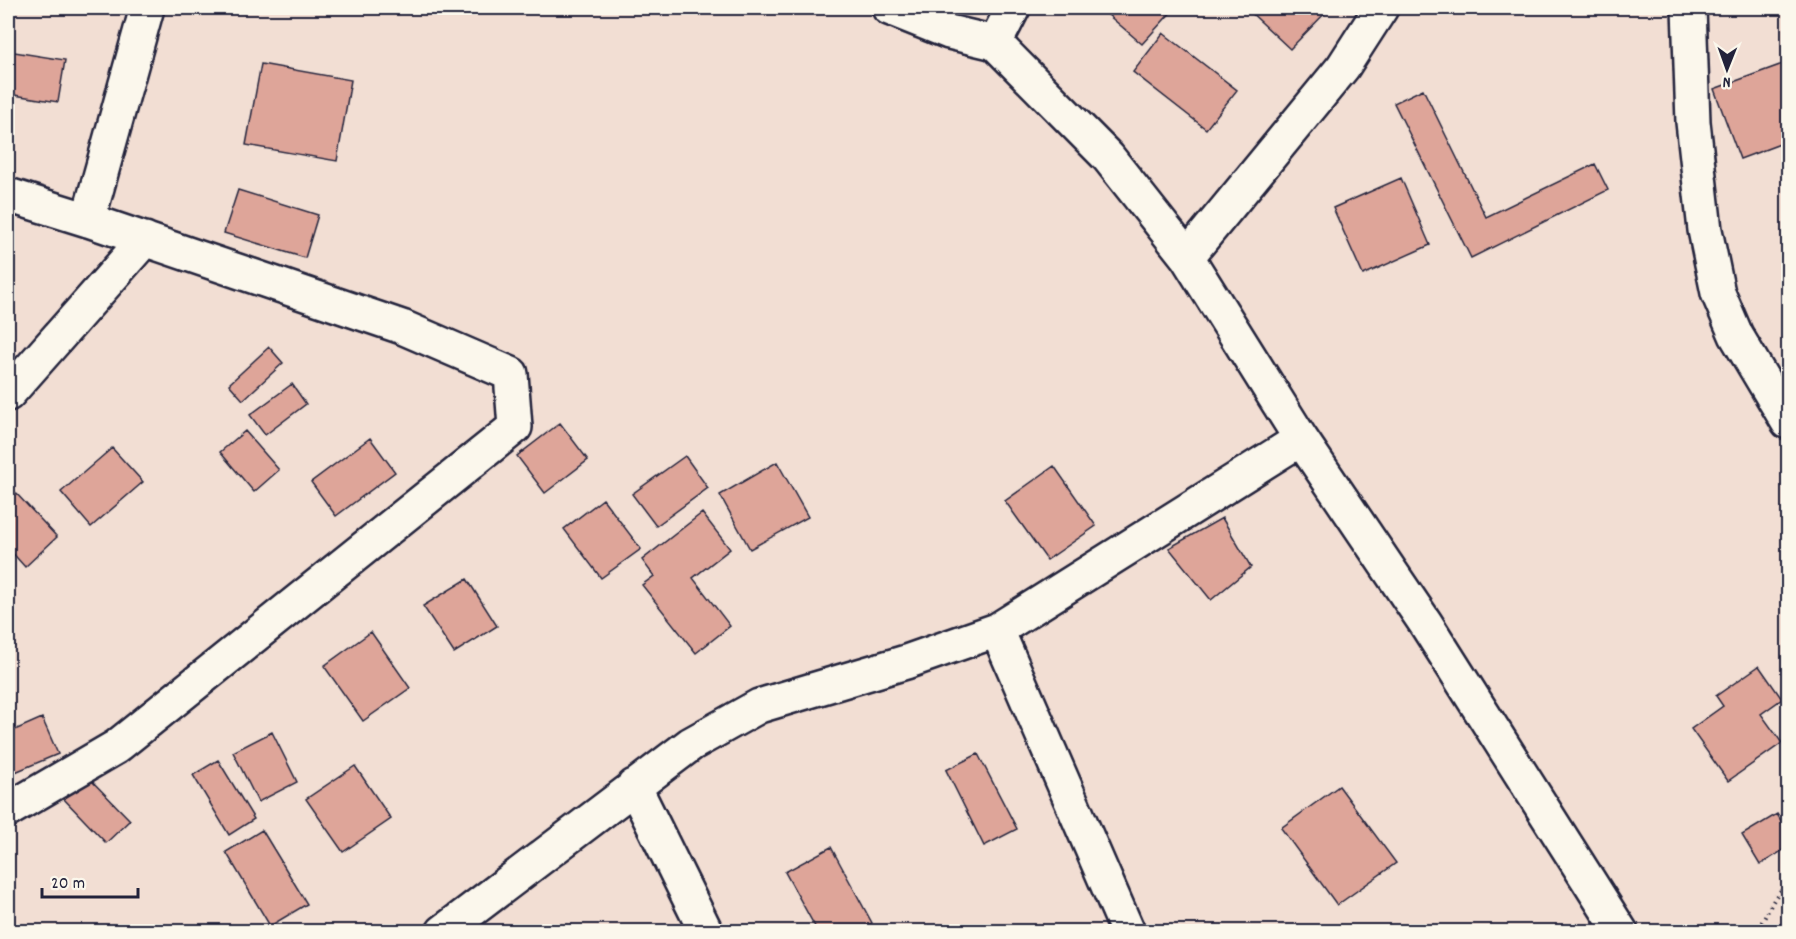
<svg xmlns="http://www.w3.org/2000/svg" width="1796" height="939" font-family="Dekko,sans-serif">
<rect width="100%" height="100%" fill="#f2ded3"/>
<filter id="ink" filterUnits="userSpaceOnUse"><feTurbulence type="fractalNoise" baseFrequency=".0167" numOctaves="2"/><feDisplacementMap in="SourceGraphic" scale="12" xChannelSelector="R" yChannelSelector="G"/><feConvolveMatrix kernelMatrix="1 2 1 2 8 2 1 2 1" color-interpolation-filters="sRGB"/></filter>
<g filter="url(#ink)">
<!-- building -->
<path fill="#dea599" stroke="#22223b" stroke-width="1.5" d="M 1100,8 L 1175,8 L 1142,44 Z
M 1246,8 L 1330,8 L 1290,49 Z
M 1163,33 L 1237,90 L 1206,129 L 1133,72 Z
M 8,51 L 65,60 L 58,102 L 8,94 Z
M 1788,62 L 1788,141 L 1740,159 L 1714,89 Z
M 261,64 L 351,80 L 337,161 L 246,145 Z
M 1423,89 L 1486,217 L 1595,164 L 1608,190 L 1471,258 L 1394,103 Z
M 1401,178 L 1430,245 L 1363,275 L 1333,208 Z
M 238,190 L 318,215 L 305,258 L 224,233 Z
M 269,347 L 283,363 L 243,400 L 229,384 Z
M 292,384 L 306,404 L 265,435 L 250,415 Z
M 560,423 L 588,460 L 545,493 L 517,456 Z
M 245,431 L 279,470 L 254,492 L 220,452 Z
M 370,438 L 395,472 L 336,516 L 311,482 Z
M 112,448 L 143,482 L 91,527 L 61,492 Z
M 685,456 L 708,488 L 656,526 L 632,494 Z
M 777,462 L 808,517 L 750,549 L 720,495 Z
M 1054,466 L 1096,526 L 1047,560 L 1005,501 Z
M 14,491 L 57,537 L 25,567 L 8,548 L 8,497 Z
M 603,499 L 641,549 L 601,578 L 564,529 Z
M 702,513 L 730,549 L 693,578 L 730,626 L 696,653 L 642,585 L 654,576 L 642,560 Z
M 1222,518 L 1251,567 L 1211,600 L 1169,548 Z
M 467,579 L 497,626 L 454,653 L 423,606 Z
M 371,632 L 410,688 L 363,721 L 324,666 Z
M 1759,666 L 1782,699 L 1761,714 L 1782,743 L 1728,781 L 1691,729 L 1723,706 L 1716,696 Z
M 42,718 L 58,754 L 8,775 L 8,733 Z
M 272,732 L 297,782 L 258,802 L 233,752 Z
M 978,754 L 1017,829 L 984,846 L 946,770 Z
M 218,760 L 254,819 L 229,835 L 193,775 Z
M 355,766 L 391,819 L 343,852 L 306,799 Z
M 86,775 L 130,820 L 106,843 L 62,797 Z
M 1339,786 L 1396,863 L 1337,905 L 1281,828 Z
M 1777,814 L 1788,832 L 1788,847 L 1760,865 L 1742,835 Z
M 262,830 L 307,904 L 270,926 L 226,852 Z
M 831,847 L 872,923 L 856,932 L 818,932 L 785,872 Z"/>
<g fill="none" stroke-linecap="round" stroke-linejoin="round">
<!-- minor casing -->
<g stroke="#22223b" stroke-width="38">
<path id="minor" d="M 889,8 L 949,32 L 995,43 L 1108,157 L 1187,257 L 1301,439 L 1426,624 L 1621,932
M 1689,8 L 1693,122 L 1705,230 L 1718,293 L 1736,335 L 1788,422
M 995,43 L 1013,8
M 8,195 L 88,220 L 402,327 L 511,374 L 515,427 L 116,747 L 8,810
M 88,220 L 147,8
M 1187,257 L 1343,67 L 1381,8
M 8,394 L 145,239
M 997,630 L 1128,932
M 634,786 L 706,932
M 443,932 L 691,744 L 759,706 L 906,662 L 997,630 L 1301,439"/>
</g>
<!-- path -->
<path stroke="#22223b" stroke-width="4" stroke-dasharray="1.5 4.5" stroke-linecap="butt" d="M 1754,932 C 1769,917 1770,897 1788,884"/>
<!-- minor -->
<use href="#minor" stroke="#fbf7ec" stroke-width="33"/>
</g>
</g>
<!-- margin -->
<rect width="1796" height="939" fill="none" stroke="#fbf7ec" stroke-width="30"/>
<rect x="15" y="15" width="1766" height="909" fill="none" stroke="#22223b" stroke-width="2" filter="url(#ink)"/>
<!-- north arrow -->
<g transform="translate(1727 69) rotate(181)" stroke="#fbf7ec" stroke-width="4.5" paint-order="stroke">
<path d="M0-4.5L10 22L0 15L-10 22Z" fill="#22223b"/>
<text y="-9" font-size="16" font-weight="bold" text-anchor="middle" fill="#22223b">N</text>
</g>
<!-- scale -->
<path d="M42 888v9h96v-9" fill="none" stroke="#22223b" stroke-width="3"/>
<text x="51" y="888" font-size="18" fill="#22223b" stroke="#fbf7ec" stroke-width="4.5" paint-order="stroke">20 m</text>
</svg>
